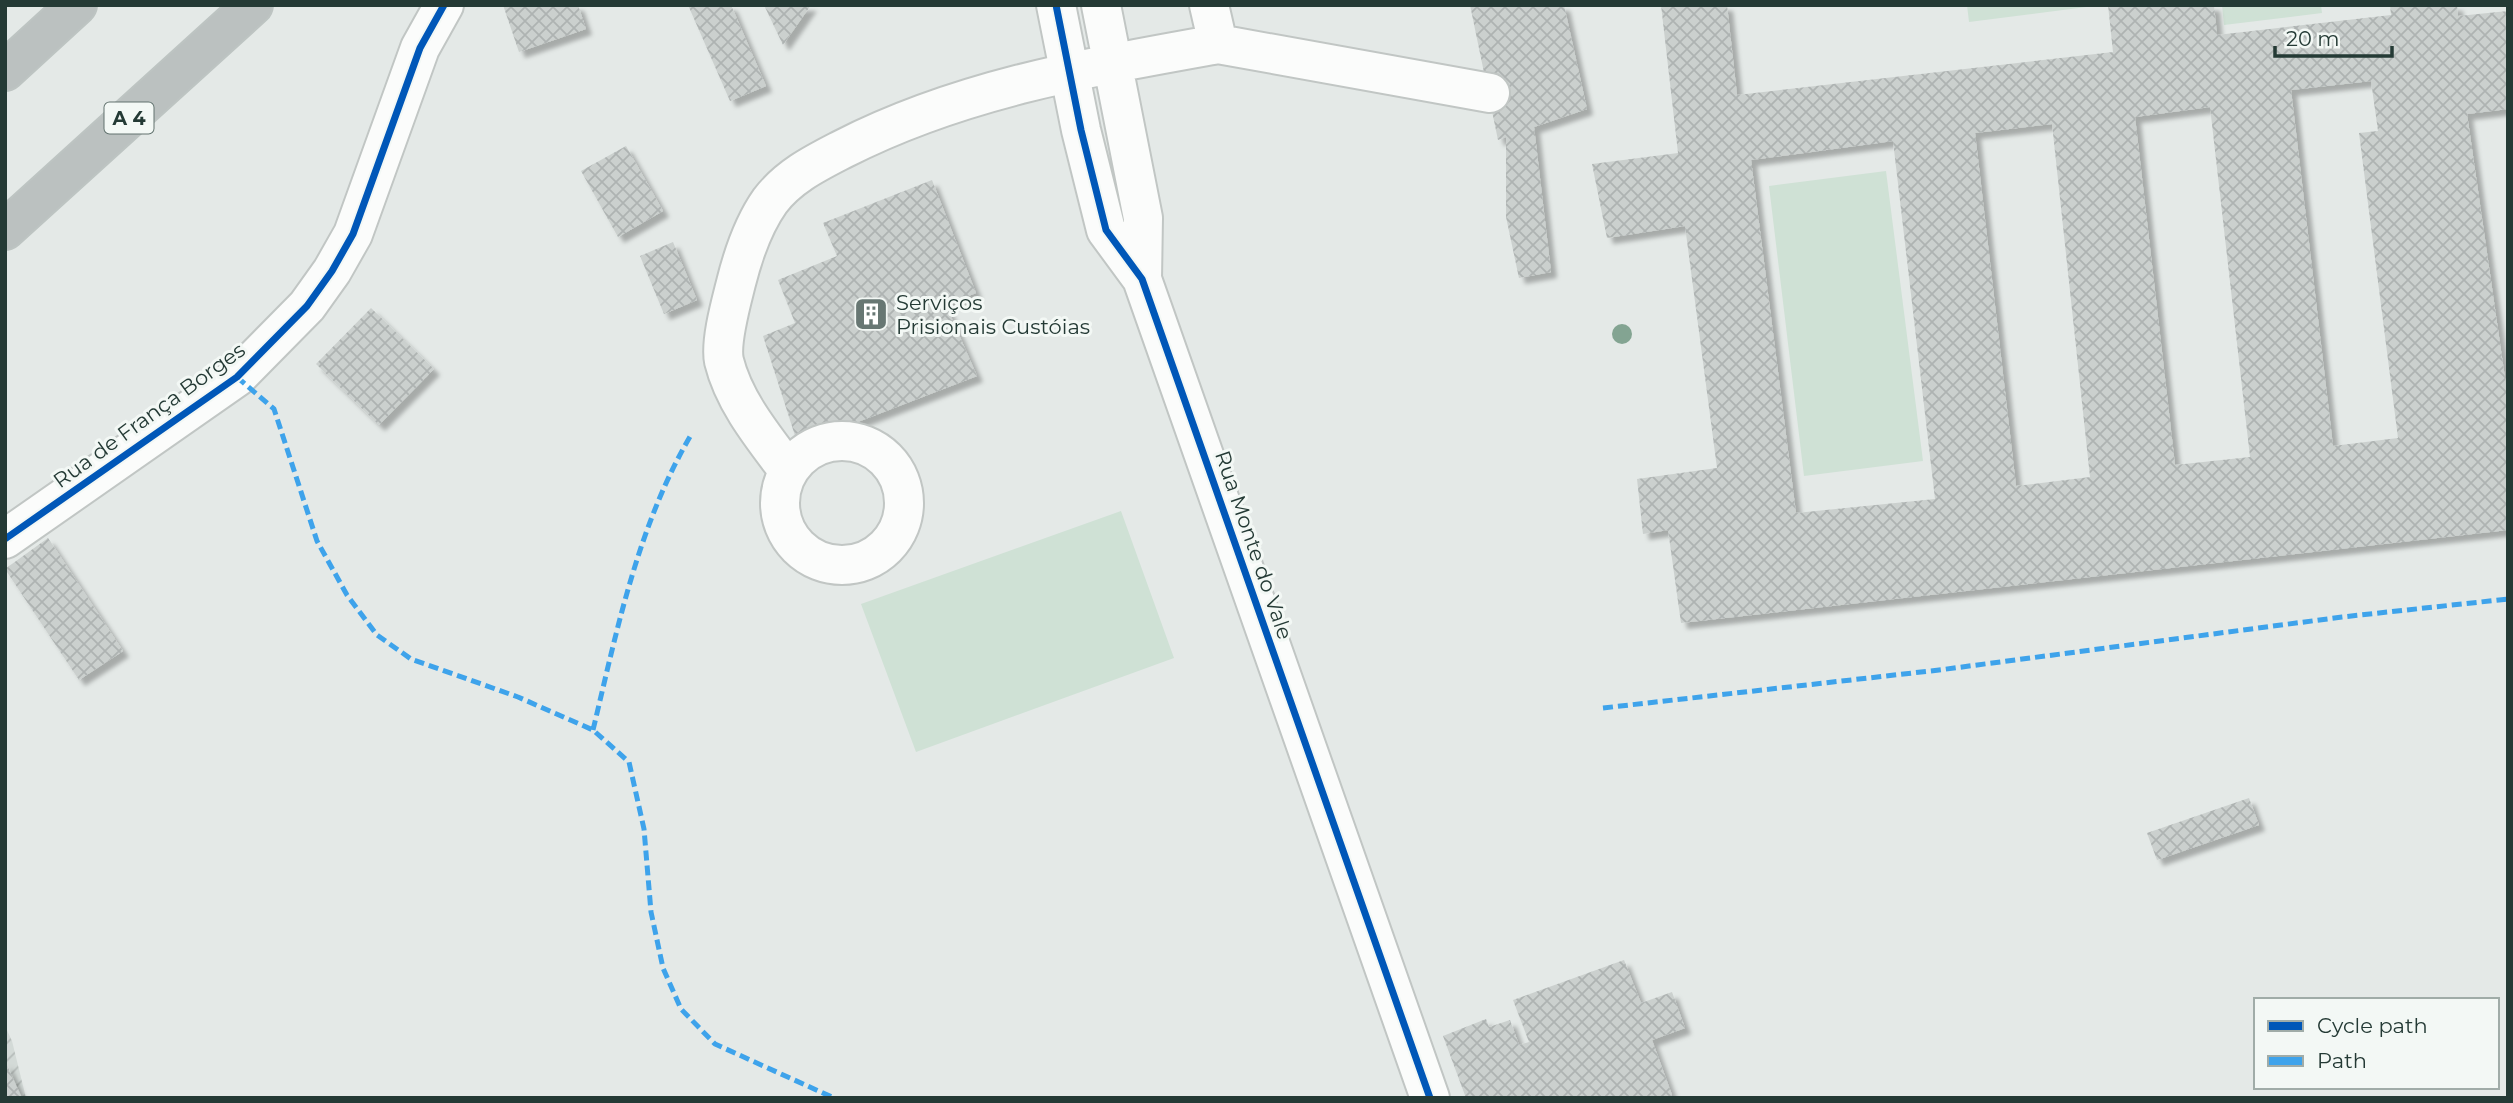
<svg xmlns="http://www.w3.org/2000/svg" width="2513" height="1103" font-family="Montserrat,sans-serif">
<defs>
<pattern id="industrial-furrows" width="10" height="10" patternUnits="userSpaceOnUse" patternTransform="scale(1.75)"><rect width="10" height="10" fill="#d3dad7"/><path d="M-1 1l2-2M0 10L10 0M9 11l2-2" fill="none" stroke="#b5bcb9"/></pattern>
<pattern id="building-cross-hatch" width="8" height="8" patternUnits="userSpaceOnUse" patternTransform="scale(1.75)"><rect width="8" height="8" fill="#cbd0ce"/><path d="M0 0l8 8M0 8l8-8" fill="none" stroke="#aeb3b2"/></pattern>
<filter id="shadow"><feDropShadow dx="6" dy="6" stdDeviation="2" flood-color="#0004"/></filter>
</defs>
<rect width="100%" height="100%" fill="#e4e9e7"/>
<!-- industrial -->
<path fill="url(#industrial-furrows)" d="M 5,1026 L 12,1041 L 26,1098 L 5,1098 Z"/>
<!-- garden -->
<path fill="#cfe1d5" d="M 1967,5 L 2085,5 L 2086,7 L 1969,22 Z
M 2222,5 L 2321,5 L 2322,13 L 2224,25 Z
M 1886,171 L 1923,461 L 1804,476 L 1769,186 Z
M 1121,511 L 1174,658 L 916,752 L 861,604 Z"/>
<!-- building -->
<path fill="url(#building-cross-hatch)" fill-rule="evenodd" filter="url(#shadow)" d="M 503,5 L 578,5 L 586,29 L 519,52 Z
M 688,5 L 731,5 L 766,86 L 730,101 Z
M 764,5 L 811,5 L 783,45 Z
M 1470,5 L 1564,5 L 1587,109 L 1534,127 L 1551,272 L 1519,278 L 1506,217 L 1506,137 L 1498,140 Z
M 1661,5 L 1727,5 L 1737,95 L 2113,52 L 2108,5 L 2214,5 L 2217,35 L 2391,15 L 2390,5 L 2457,5 L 2458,16 L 2508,11 L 2508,109 L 2467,114 L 2508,399 L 2508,530 L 1681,623 L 1668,530 L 1643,534 L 1637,479 L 1717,468 L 1685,226 L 1607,238 L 1592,164 L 1678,153 ZM 2371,81 L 2378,131 L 2359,133 L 2398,438 L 2333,446 L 2291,90 ZM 2210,107 L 2250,457 L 2175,465 L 2135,117 ZM 2052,124 L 2090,477 L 2016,486 L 1975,133 ZM 1893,141 L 1935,499 L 1796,513 L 1751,160 Z
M 626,146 L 663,211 L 618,237 L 581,171 Z
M 932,180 L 976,293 L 946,305 L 977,376 L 798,445 L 763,336 L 795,323 L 778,280 L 837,256 L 823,223 Z
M 673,242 L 697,300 L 664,314 L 640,256 Z
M 371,308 L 434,369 L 379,425 L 316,364 Z
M 48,538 L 123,651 L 79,680 L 5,569 Z
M 2249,798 L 2259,825 L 2157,860 L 2147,833 Z
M 1624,960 L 1641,1003 L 1672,992 L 1685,1028 L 1652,1040 L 1672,1095 L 1665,1098 L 1466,1098 L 1443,1036 L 1486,1019 L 1489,1027 L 1510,1020 L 1519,1045 L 1529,1042 L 1513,1000 Z
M 5,1061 L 22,1098 L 5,1098 Z"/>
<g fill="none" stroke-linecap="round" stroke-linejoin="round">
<!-- minor casing -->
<g stroke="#c1c6c4" stroke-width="42">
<path id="minor" d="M 1056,5 L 1081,130 L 1106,230 L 1142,279 L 1430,1098
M 1101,5 L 1143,218 L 1142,279
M 1218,44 L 1490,93
M780 503a62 62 0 1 1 124 0a62 62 0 1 1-124 0Z
M 788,470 C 764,438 734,402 724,361 C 720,342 731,303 736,283 C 743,255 753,225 770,201 C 789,176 816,163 843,149 C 960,89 1090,67 1218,44 L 1209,5
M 5,539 L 237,377 L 307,306 L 332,271 L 353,234 L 420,48 L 444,5"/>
</g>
<!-- highway casing -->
<g stroke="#bdc4c2" stroke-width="42">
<path id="highway" d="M 5,71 L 77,5
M 5,230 L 253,5"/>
</g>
<!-- minor -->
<use href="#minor" stroke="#fbfcfb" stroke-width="38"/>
<!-- highway -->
<use href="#highway" stroke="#bbc1c0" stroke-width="38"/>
<!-- quiet -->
<path stroke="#3ea3eb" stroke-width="5" stroke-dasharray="10 5" stroke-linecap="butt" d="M 237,377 L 274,409 L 317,541 L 347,595 L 377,635 L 411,659 L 518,697 L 593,730 L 629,762 L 644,829 L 651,912 L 663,968 L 681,1009 L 715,1044 L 834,1098
M 1603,708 L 1939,670 L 2342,617 L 2508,599
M 593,730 C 617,630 638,525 691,435"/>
<!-- cycleway casing -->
<g stroke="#f3f8f5" stroke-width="11">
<path id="cycleway" d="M 1056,5 L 1081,130 L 1106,230 L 1142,279 L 1430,1098
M 5,539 L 237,377 L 307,306 L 332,271 L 353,234 L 420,48 L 444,5"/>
</g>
<!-- cycleway -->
<use href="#cycleway" stroke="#0057b8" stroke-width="7"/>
</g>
<!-- trees -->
<circle fill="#83a492" cx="1622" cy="334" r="10"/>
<!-- icons -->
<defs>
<g id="building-square" transform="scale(1.75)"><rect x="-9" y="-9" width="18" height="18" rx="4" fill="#677773" stroke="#f3f8f5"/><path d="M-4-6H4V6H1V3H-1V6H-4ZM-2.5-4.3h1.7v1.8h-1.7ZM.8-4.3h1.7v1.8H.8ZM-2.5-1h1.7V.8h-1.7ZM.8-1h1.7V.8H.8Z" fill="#fff"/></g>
</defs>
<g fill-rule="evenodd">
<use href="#building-square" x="871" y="314"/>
</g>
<g text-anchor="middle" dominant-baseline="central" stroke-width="6" stroke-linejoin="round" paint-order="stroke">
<!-- shield labels -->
<rect fill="#f3f8f5" stroke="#62736f" stroke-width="2" x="104.5" y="102.5" width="49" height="31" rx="5"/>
<g font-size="19" font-weight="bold" fill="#243a35">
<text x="129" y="118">A 4</text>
</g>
<!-- poi labels -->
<g font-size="21" fill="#243a35" stroke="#f3f8f5" text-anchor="start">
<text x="896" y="302">Serviços<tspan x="896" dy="24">Prisionais Custóias</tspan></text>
</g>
<!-- street labels -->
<g font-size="21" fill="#243a35" stroke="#f3f8f5">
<text transform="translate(149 415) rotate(-36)">Rua de França Borges</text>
<text transform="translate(1254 545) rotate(71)">Rua Monte do Vale</text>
</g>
</g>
<!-- border -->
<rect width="2513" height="1103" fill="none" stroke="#243a35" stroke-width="14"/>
<!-- legend -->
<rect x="2254" y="998" width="245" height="91" fill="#f3f8f5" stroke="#a0aca8" stroke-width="2"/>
<rect x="2268" y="1021" width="35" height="10" fill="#0057b8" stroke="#a0aca8" stroke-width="2"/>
<text x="2317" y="1033" font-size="21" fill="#243a35">Cycle path</text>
<rect x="2268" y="1056" width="35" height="10" fill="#3ea3eb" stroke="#a0aca8" stroke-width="2"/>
<text x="2317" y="1068" font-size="21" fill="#243a35">Path</text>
<!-- scale -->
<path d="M2275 46v10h117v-10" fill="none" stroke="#243a35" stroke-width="3.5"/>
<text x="2286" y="46" font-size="21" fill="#243a35" stroke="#f3f8f5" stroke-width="5" paint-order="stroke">20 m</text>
</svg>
